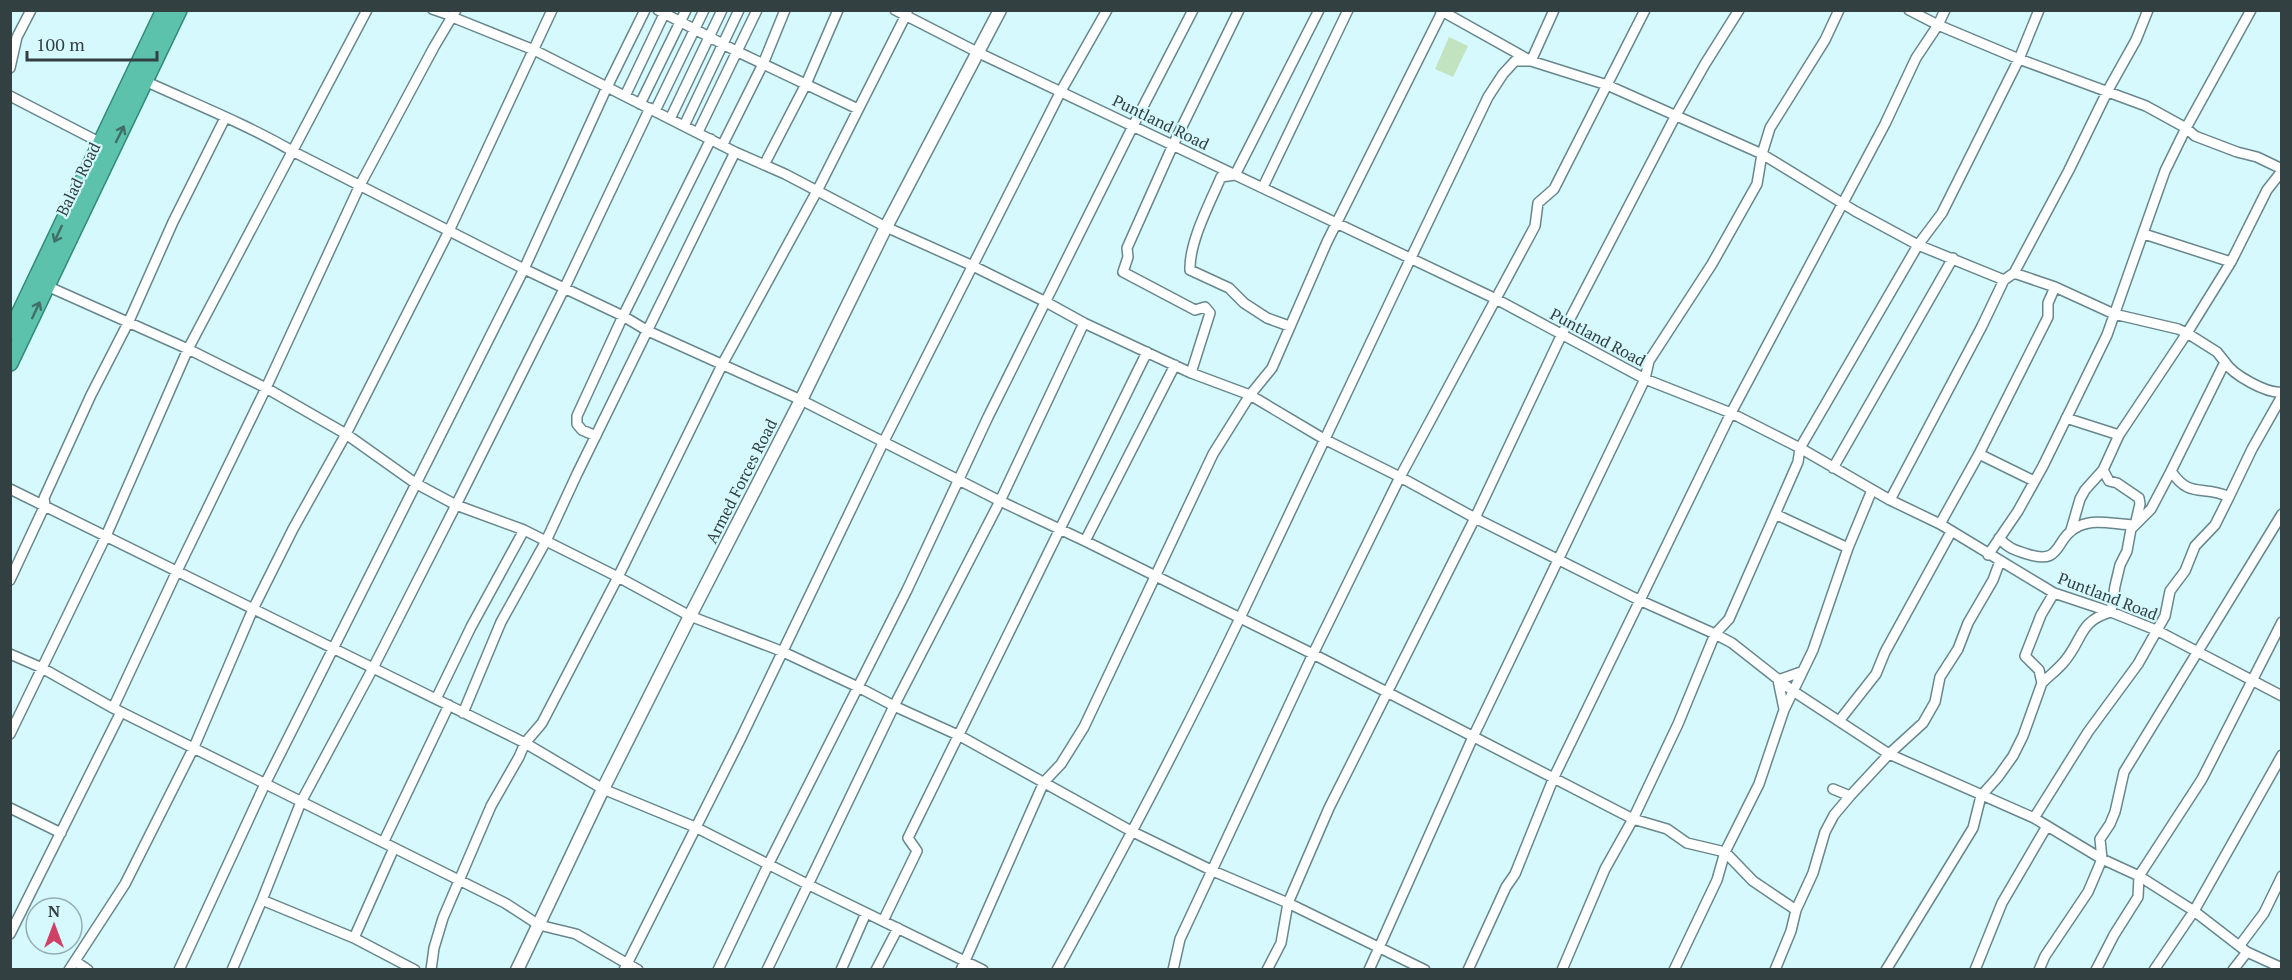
<svg xmlns="http://www.w3.org/2000/svg" width="2292" height="980" font-family="'PT Serif',serif">
<rect width="100%" height="100%" fill="#d6f9fe"/>
<!-- green -->
<path fill="#c2e3bf" d="M 1449,37 L 1468,46 L 1453,77 L 1435,69 Z"/>
<g fill="none" stroke-linecap="round" stroke-linejoin="round">
<!-- pedestrian casing -->
<g stroke="#67878c" stroke-width="10">
<path id="pedestrian" d="M 432,10 L 452,17"/>
</g>
<!-- minor casing -->
<g stroke="#67878c" stroke-width="12">
<path id="minor" d="M 658,10 L 738,52 L 858,109
M 895,10 L 979,53 L 1496,299 L 1645,379 L 1731,413 L 1800,448 L 1890,500 L 1940,524 L 2054,593 L 2111,612 L 2156,630 L 2282,696
M 1440,10 L 1531,61 L 1607,85 L 1762,154 L 1855,211 L 1918,245 L 2004,280 L 2014,273 L 2055,287 L 2114,314 L 2178,329 L 2187,333 L 2231,262 L 2267,190 L 2282,171
M 1909,10 L 1938,25 L 2019,59 L 2146,106 L 2186,128 L 2195,136 L 2237,152 L 2257,157 L 2282,169
M 452,17 L 534,50 L 735,152 L 785,174 L 886,227 L 973,266 L 1046,302 L 1084,323 L 1191,373 L 1250,395 L 1324,439 L 1400,477 L 1475,518 L 1639,600 L 1715,634 L 1732,643 L 1793,691 L 1889,754 L 2034,818 L 2102,859 L 2139,876 L 2194,911 L 2247,952 L 2282,968
M 10,68 L 17,37 L 31,10
M 145,81 C 195,104 246,124 294,152 L 524,269 L 623,316 L 648,331 L 801,400 L 1000,501 L 1085,541 L 1313,654 L 1633,819 L 1667,829 L 1687,843 L 1725,852 L 1753,881 L 1796,910
M 10,96 L 101,143
M 625,96 L 666,10
M 640,104 L 686,10
M 655,111 L 704,10
M 670,119 L 722,10
M 684,126 L 739,10
M 698,132 L 757,10
M 723,144 L 763,64 L 785,10
M 764,165 L 806,84 L 838,10
M 1263,187 L 1348,10
M 2144,234 L 2231,262
M 2014,273 L 2069,170 L 2108,90 L 2136,40 L 2148,10
M 47,286 L 188,349 L 266,388 L 346,434 L 415,483 L 456,505 L 524,530 L 618,577 L 690,616 L 781,651 L 858,687 L 894,706 L 960,736 L 1131,831 L 1213,871 L 1288,903 L 1425,970
M 1289,326 L 1267,318 L 1244,303 L 1229,288 L 1190,270 C 1189,242 1210,203 1221,177 L 1235,175 L 1319,10
M 2225,362 C 2233,375 2267,394 2282,392
M 1191,373 L 1210,313 L 1205,307 L 1195,310 L 1123,272 L 1128,257 L 1127,248 L 1173,145 L 1239,10
M 2066,418 L 2119,435
M 596,436 L 582,430 L 577,424 L 577,416 L 623,316 L 711,139
M 1979,454 L 2034,481
M 1833,468 L 1953,258
M 10,489 L 525,743 L 603,789 L 695,827 L 809,885 L 983,970
M 1890,500 L 1982,326 L 2004,280
M 1775,514 L 1848,548
M 1940,524 L 1979,454 L 2048,317 L 2048,303 L 2055,287
M 2071,530 L 2080,499 L 2085,490 L 2103,470 L 2119,435 L 2187,333 L 2217,352 L 2225,362 L 2171,471
M 1999,538 C 2008,548 2014,550 2027,554 C 2064,566 2053,538 2079,526 C 2096,518 2116,525 2135,525 L 2151,509 L 2171,471 C 2190,500 2204,484 2229,497 L 2252,449 L 2282,396
M 1085,541 L 1175,365
M 1988,555 L 2018,511 L 2043,466 L 2107,335 L 2165,171 L 2186,128 L 2251,10
M 10,580 L 45,505 L 44,498 L 91,395 L 129,321 L 173,222 L 225,118
M 10,654 L 42,668 L 113,708 L 505,903 L 539,925 L 576,934 L 638,970
M 2042,683 C 2049,676 2057,670 2063,663 C 2083,641 2078,621 2111,612 L 2115,586 L 2120,565 L 2127,551 L 2131,529 L 2135,525 L 2140,504 L 2139,498 L 2117,483 L 2109,481 L 2103,470
M 436,699 L 471,627 L 524,530
M 113,708 L 177,571 L 266,388 L 360,185 L 434,47 L 456,10
M 1784,709 L 1778,680 L 1801,672
M 463,713 L 501,622 L 546,541 L 577,474 L 735,152
M 1839,721 L 1876,674 L 1885,652 L 1951,532
M 10,734 L 106,536 L 188,349 L 367,10
M 1833,789 L 1850,796 L 1889,754 L 1923,723 L 1935,702 L 1940,677 L 1958,649 L 1968,623 L 1993,580 L 2000,561
M 10,808 L 61,833
M 2034,818 L 2088,732 L 2138,664 L 2165,616 L 2170,591 L 2185,571 L 2195,546 L 2215,525 L 2229,497
M 384,841 L 449,705
M 262,900 L 354,938 L 415,970
M 883,921 L 917,851 L 908,838 L 1147,352
M 10,934 L 121,712
M 354,938 L 394,848
M 2240,945 L 2264,913 L 2282,876
M 75,961 L 88,970
M 69,970 L 125,884 L 194,747 L 253,609 L 293,529 L 346,434 L 449,231 L 552,10
M 179,970 L 265,784 L 524,269 L 607,87 L 645,10
M 232,970 L 262,900 L 301,802 L 373,668 L 456,505 L 564,289 L 650,108
M 431,970 L 434,948 L 443,918 L 491,806 L 519,757 L 525,743 L 542,723 L 618,577 L 723,363 L 817,191 L 907,13
M 624,970 L 741,738 L 884,441 L 1061,91 L 1107,10
M 718,970 L 769,863 L 907,590 L 988,417 L 1133,126 L 1193,10
M 767,970 L 894,706 L 1000,501 L 1084,323
M 841,970 L 866,913
M 876,970 L 898,928
M 961,970 L 1044,782 L 1061,764 L 1084,727 L 1213,454 L 1250,395 L 1272,368 L 1327,242 L 1443,10
M 1057,970 C 1121,854 1183,737 1240,618 C 1323,445 1404,270 1488,97 L 1503,74 L 1515,61 L 1531,61 L 1554,10
M 1173,970 L 1180,939 L 1313,654 L 1400,477 L 1535,226 L 1538,203 L 1554,189 L 1645,10
M 1267,970 L 1281,943 L 1288,903 L 1329,808 L 1475,518 L 1561,336 L 1676,115 L 1705,64 L 1739,10
M 1369,970 L 1473,737 L 1645,379 L 1649,361 L 1712,264 L 1757,184 L 1762,154 L 1770,128 L 1825,40 L 1839,10
M 1468,970 L 1506,887 L 1515,874 L 1554,777 L 1731,413 L 1885,124 L 1916,58 L 1938,25 L 1945,10
M 1562,970 L 1605,869 L 1633,819 L 1678,724 L 1715,634 L 1729,619 L 1798,462 L 1800,448 L 1918,245 L 1942,213 L 2019,59 L 2039,10
M 1674,970 L 1717,880 L 1725,852 L 1759,784 L 1784,710 L 1813,650 L 1848,548 L 1872,490
M 1775,970 L 1791,931 L 1796,910 L 1813,873 L 1825,832 L 1834,815 L 1850,796
M 1886,970 L 1973,828 L 1981,796 L 1998,777 L 2013,756 L 2023,736 L 2042,683 L 2039,670 L 2025,656 L 2041,615 L 2054,593
M 1975,970 L 2002,903 L 2047,826
M 2039,970 L 2045,956 L 2088,892 L 2097,871 L 2102,859 L 2100,839 L 2110,824 L 2115,812 L 2124,772 L 2282,514
M 2096,970 L 2114,935 L 2138,897 L 2139,876 L 2202,779 L 2282,622
M 2154,970 L 2194,911 L 2282,755
M 2233,970 L 2247,952"/>
</g>
<!-- tertiary casing -->
<g stroke="#67878c" stroke-width="15">
<path id="tertiary" d="M 517,970 L 603,789 L 690,616 L 801,400 L 886,227 L 1000,10"/>
</g>
<!-- trunk casing -->
<g stroke="#338a79" stroke-width="18">
<path id="trunk" d="M 10,333 L 164,10
M 10,363 L 179,10"/>
</g>
<!-- pedestrian -->
<use href="#pedestrian" stroke="#fff" stroke-width="7"/>
<!-- minor -->
<use href="#minor" stroke="#fff" stroke-width="9"/>
<!-- tertiary -->
<use href="#tertiary" stroke="#fff" stroke-width="12"/>
<!-- trunk -->
<use href="#trunk" stroke="#5cc2ac" stroke-width="15"/>
</g>
<!-- one-way arrows -->
<defs><path id="oneway-shaft" d="M-6 0H5M1.5-3L5.5 0L1.5 3" fill="none" stroke-width="1.6" stroke-linecap="round" stroke-linejoin="round" transform="scale(1.5)"/></defs>
<g stroke="#416e67">
<use href="#oneway-shaft" transform="translate(120 134) rotate(-64)"/>
<use href="#oneway-shaft" transform="translate(58 234) rotate(115)"/>
<use href="#oneway-shaft" transform="translate(36 310) rotate(-65)"/>
</g>
<g text-anchor="middle" dominant-baseline="central" stroke-width="4.5" stroke-linejoin="round" paint-order="stroke">
<!-- street labels -->
<g font-size="16" fill="#324042" stroke="#d6f9fe">
<text transform="translate(1161 122) rotate(26)">Puntland Road</text>
<text transform="translate(78 179) rotate(-64)">Balad Road</text>
<text transform="translate(1598 337) rotate(28)">Puntland Road</text>
<text transform="translate(741 481) rotate(-63)">Armed Forces Road</text>
<text transform="translate(2108 596) rotate(21)">Puntland Road</text>
</g>
</g>
<!-- border -->
<rect width="2292" height="980" fill="none" stroke="#324042" stroke-width="24"/>
<!-- north arrow -->
<g transform="translate(54 926)"><circle r="28" fill="#d6f9fe" stroke="#94afb3" stroke-width="1.5"/>
<path d="M0-4.5L10 22L0 15L-10 22Z" fill="#cf4066"/>
<text y="-9" font-size="16" font-weight="bold" text-anchor="middle" fill="#324042">N</text>
</g>
<!-- scale -->
<path d="M27 51v9h130v-9" fill="none" stroke="#324042" stroke-width="3"/>
<text x="36" y="51" font-size="18" fill="#324042" stroke="#d6f9fe" stroke-width="4.5" paint-order="stroke">100 m</text>
</svg>
